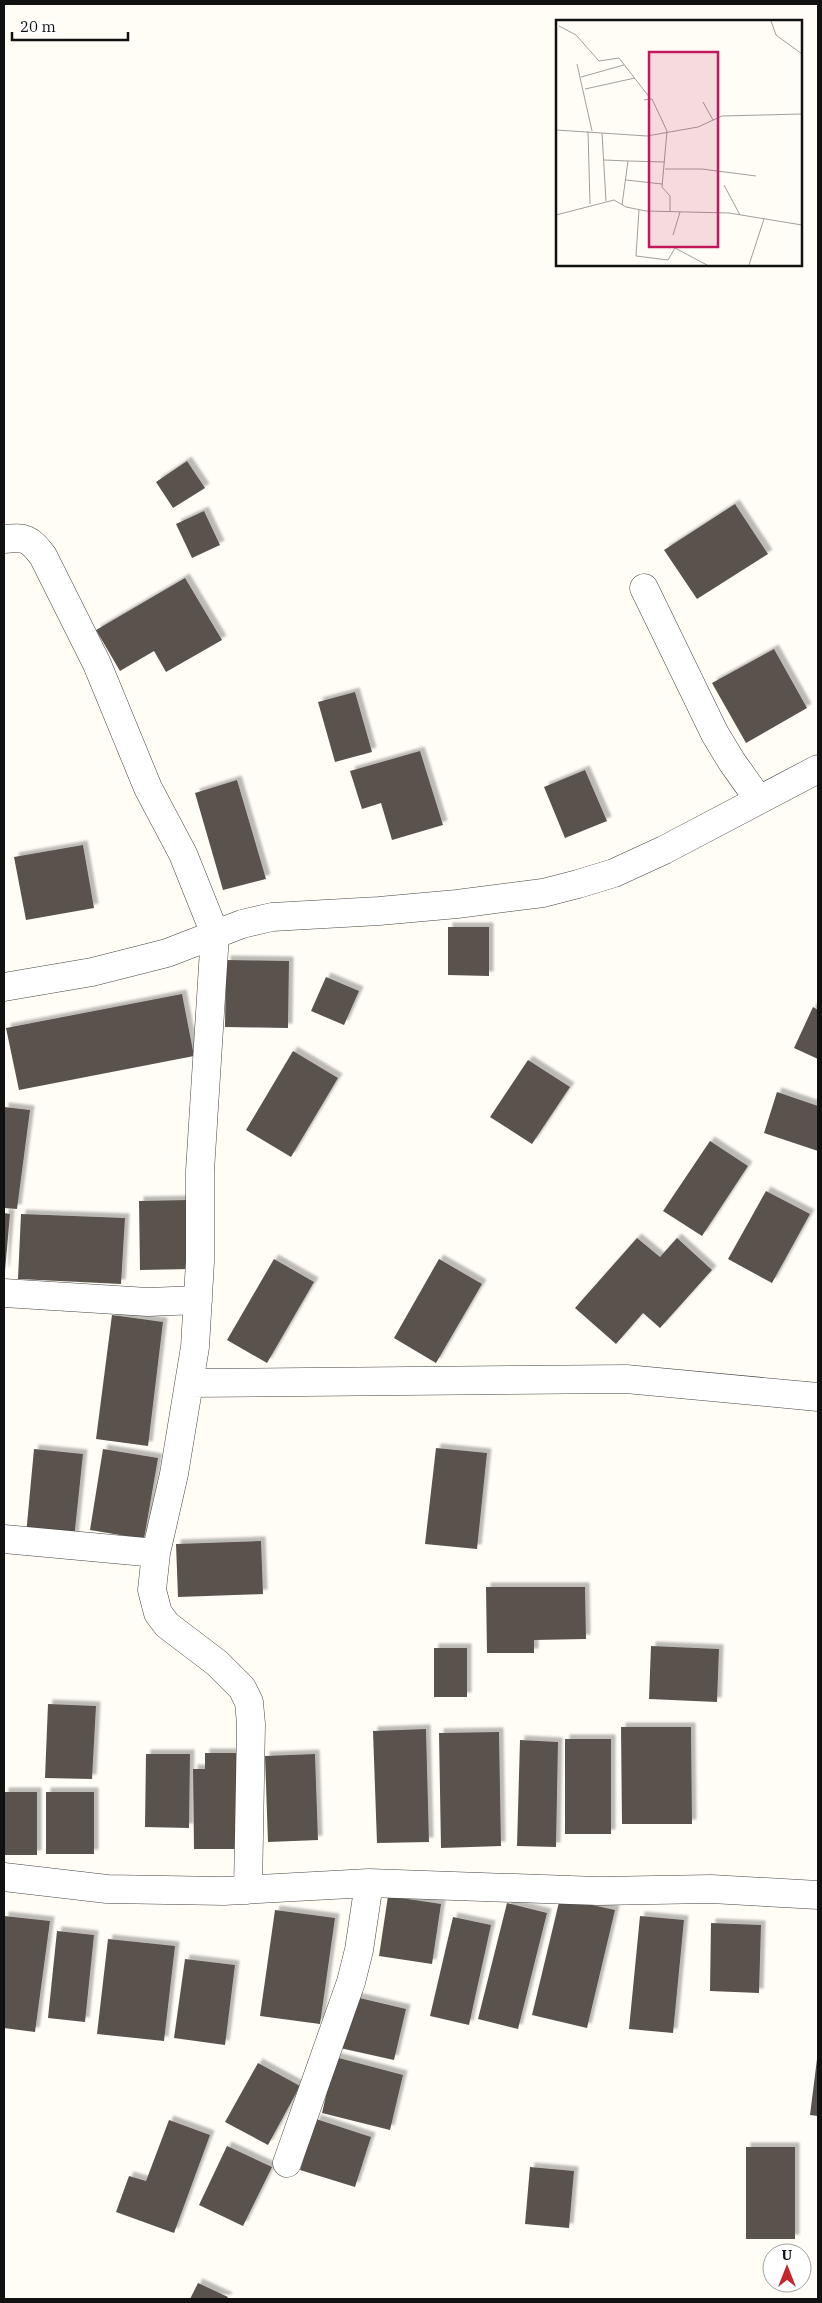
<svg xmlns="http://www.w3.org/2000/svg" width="822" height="2303" font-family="'IBM Plex Serif',serif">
<defs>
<filter id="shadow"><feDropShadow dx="4.5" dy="-4.5" stdDeviation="1" flood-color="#0004"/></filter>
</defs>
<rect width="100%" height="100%" fill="#fffdf5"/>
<!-- building -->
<path fill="#5a524d" filter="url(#shadow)" d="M 187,461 L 205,488 L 173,508 L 156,482 Z
M 735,504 L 768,554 L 697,599 L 664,550 Z
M 204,511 L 220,545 L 192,558 L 176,524 Z
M 185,578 L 222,640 L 166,672 L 154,651 L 120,671 L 96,630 Z
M 774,649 L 807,708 L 746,743 L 712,683 Z
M 355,692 L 372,752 L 335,762 L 318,702 Z
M 420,751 L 443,825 L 392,840 L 381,803 L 362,809 L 350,771 Z
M 585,770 L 607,821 L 565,838 L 544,787 Z
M 237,780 L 266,879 L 223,890 L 195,793 Z
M 83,845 L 94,908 L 26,920 L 14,857 Z
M 448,927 L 489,927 L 489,976 L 448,975 Z
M 226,960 L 289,961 L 288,1028 L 225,1027 Z
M 326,977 L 359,991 L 344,1025 L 311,1011 Z
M 182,994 L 194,1056 L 19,1090 L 6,1028 Z
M 813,1007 L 818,1010 L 818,1059 L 794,1048 Z
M 293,1051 L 338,1078 L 291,1157 L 246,1130 Z
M 528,1060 L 570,1087 L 532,1144 L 490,1117 Z
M 777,1092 L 818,1106 L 818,1151 L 764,1133 Z
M 4,1107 L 30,1110 L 17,1209 L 4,1208 Z
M 710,1141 L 748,1166 L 702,1236 L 663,1211 Z
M 766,1191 L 810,1214 L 772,1283 L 728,1259 Z
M 189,1200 L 191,1269 L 140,1270 L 139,1201 Z
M 4,1213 L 10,1214 L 5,1271 L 4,1271 Z
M 21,1214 L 125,1218 L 121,1284 L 18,1279 Z
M 637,1238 L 660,1257 L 677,1238 L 712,1270 L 660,1328 L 643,1313 L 616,1344 L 575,1308 Z
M 274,1259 L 314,1282 L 267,1363 L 227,1340 Z
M 439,1259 L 482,1284 L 436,1363 L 394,1338 Z
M 112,1315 L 163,1322 L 148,1446 L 96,1439 Z
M 436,1448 L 487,1453 L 477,1549 L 425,1544 Z
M 34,1449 L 83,1454 L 74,1539 L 26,1535 Z
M 103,1449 L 158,1458 L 144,1539 L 90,1530 Z
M 261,1541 L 263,1594 L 178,1597 L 176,1544 Z
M 486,1587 L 585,1587 L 586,1639 L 534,1640 L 534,1653 L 487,1653 Z
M 651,1646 L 719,1649 L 717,1702 L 649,1699 Z
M 434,1648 L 467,1648 L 467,1697 L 434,1697 Z
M 48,1704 L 96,1706 L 92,1779 L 45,1778 Z
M 621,1727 L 691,1727 L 692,1824 L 622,1824 Z
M 426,1729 L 429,1842 L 377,1843 L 373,1731 Z
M 499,1732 L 501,1846 L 441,1848 L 439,1733 Z
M 565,1739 L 611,1739 L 611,1834 L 565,1834 Z
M 520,1740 L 558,1742 L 556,1847 L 517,1846 Z
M 205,1753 L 240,1753 L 241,1849 L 194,1849 L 193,1769 L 205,1769 Z
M 146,1754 L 190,1754 L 189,1828 L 145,1827 Z
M 315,1754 L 318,1840 L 268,1842 L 265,1756 Z
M 4,1792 L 37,1792 L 37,1855 L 4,1855 Z
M 46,1792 L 94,1792 L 94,1854 L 46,1854 Z
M 388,1896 L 441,1904 L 432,1964 L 379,1956 Z
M 560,1898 L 615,1910 L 587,2028 L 532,2015 Z
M 507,1903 L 547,1913 L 518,2029 L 478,2019 Z
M 275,1910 L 335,1918 L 320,2024 L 260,2016 Z
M 4,1916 L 50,1921 L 35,2032 L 4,2028 Z
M 640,1916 L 684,1920 L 673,2033 L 629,2029 Z
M 453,1917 L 491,1925 L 469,2025 L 430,2016 Z
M 711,1923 L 761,1925 L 759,1993 L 710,1991 Z
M 57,1931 L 94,1935 L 85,2022 L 48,2018 Z
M 108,1939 L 175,1946 L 164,2041 L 97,2034 Z
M 185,1959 L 235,1965 L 225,2045 L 174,2038 Z
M 351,1996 L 406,2009 L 394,2060 L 340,2048 Z
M 335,2057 L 403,2075 L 390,2130 L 322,2113 Z
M 817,2059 L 818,2059 L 818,2116 L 810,2115 Z
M 258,2063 L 300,2086 L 268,2145 L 225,2122 Z
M 316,2119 L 371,2137 L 355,2187 L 300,2170 Z
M 169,2120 L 210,2135 L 174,2233 L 116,2212 L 129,2176 L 146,2181 Z
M 227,2146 L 272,2167 L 243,2226 L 199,2205 Z
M 746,2147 L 795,2147 L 795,2239 L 746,2239 Z
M 530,2167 L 574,2171 L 569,2228 L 525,2224 Z
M 198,2283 L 228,2297 L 227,2299 L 190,2299 Z"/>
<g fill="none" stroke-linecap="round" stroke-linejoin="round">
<!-- minor casing -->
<g stroke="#444" stroke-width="29">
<path id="minor" d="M 4,539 C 26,537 29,538 43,556 L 97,664 L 148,788 L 183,854 L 215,934 L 200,1171 L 200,1262 L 195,1347 L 174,1474 L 156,1553 L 152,1590 L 158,1613 L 167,1625 L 217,1663 L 242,1688 L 249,1702 L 251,1724 L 248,1890
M 644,588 L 715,734 L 732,762 L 759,800
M 4,987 L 92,972 L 167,953 L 242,924 L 272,917 L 379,911 L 457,904 L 543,893 L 578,884 L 614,873 L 664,850 L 818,769
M 4,1293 L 148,1302 L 198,1300
M 190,1383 L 626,1379 L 818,1397
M 4,1539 L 156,1553
M 4,1877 L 107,1889 L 224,1891 L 369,1883 L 598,1891 L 711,1889 L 818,1895
M 287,2163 L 351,1982 L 359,1950 L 369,1883"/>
</g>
<!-- minor -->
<use href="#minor" stroke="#fff" stroke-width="28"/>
</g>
<!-- overview -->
<g transform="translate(556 20)">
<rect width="246" height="246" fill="#fffdf5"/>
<path fill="none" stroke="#a09f9a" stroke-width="1" d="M 215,1 L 220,15 L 246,34M 3,6 L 20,15 L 43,41 L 63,38 L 94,78M 21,44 L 36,111M 25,57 L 68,45M 29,69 L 79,58M 88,80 L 96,79 L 111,111 L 106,167 L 114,176 L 114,192M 147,82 L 157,100M 0,110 L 91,116 L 142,107 L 166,96 L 246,94M 32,111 L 34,184M 46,113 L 50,181M 48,140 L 72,141 L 66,185M 72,141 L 109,142M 109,149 L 146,149 L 200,156M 70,160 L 106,164M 168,165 L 184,195M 83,190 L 80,236 L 112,240 L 119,228 L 151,245M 0,195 L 58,180 L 70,187 L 90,191 L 173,193 L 246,205M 117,215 L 124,192M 193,245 L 208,199"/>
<path fill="#c2185b" fill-opacity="0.15" stroke="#c2185b" stroke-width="2.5" d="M 93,32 L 162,32 L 162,227 L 93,227 Z"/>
<rect width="246" height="246" fill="none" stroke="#111" stroke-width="2.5"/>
</g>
<!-- border -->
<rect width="822" height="2303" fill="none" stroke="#111111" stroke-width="10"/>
<!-- north arrow -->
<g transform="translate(787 2268)"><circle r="24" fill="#ffffff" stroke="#a0a0a0"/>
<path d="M0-4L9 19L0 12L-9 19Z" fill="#c4262e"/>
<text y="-8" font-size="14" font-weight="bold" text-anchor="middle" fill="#111111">U</text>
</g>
<!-- scale -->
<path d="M12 32v8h116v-8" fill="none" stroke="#111111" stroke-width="2.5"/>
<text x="20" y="32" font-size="15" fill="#111111" stroke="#ffffff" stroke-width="4" paint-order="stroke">20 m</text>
</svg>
